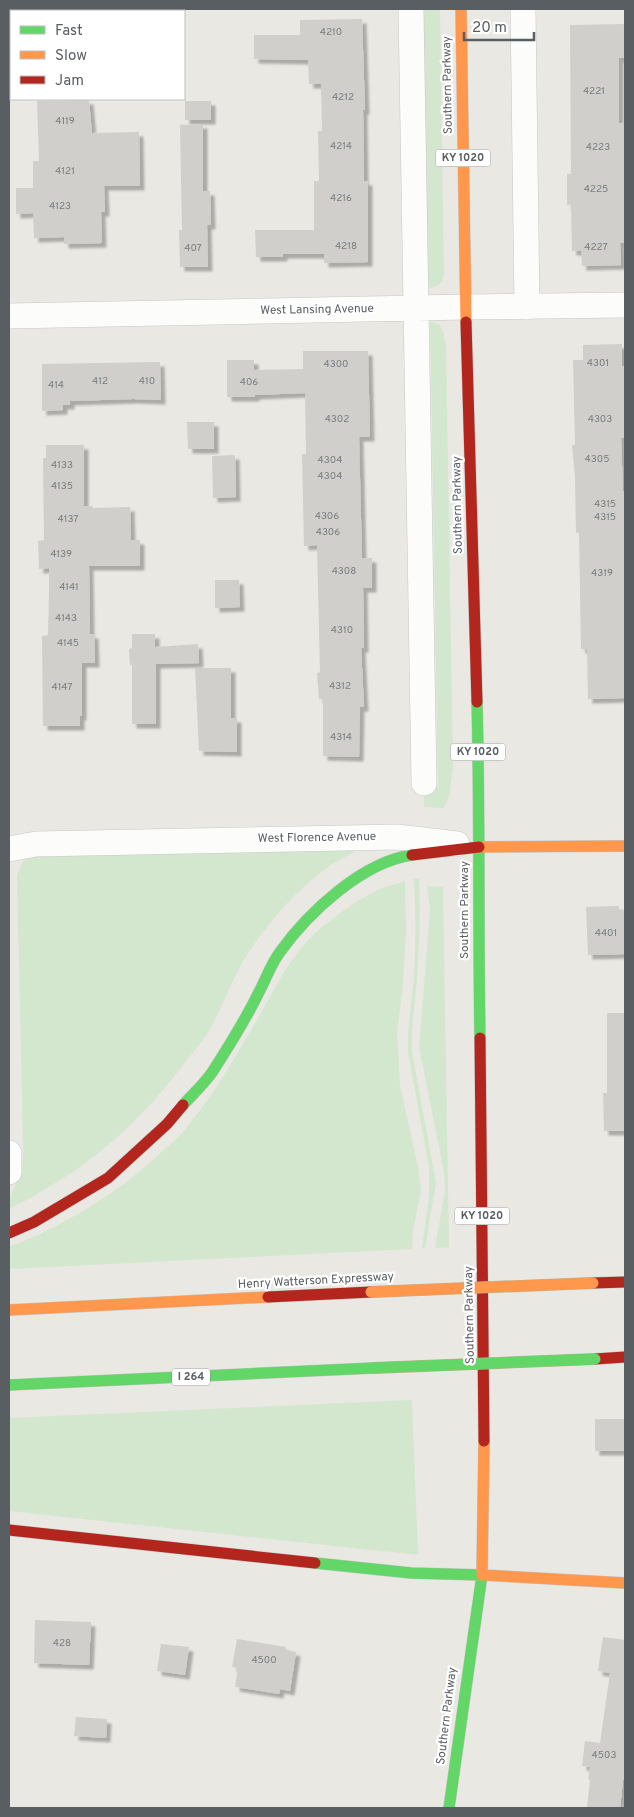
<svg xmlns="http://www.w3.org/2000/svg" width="634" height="1817" font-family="Overpass,sans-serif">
<defs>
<filter id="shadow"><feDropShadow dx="4.5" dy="4.5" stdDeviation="1" flood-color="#0004"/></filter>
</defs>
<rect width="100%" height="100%" fill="#eae8e3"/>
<!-- green -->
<path fill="#d2e7cd" d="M 422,9 L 440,9 L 444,274 C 442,282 439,287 430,288 L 428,285 Z
M 430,322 C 444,323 443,333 446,344 L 453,768 L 449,797 L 444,808 L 424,807 L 424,788 L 438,787 Z
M 359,849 C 347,856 334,862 323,871 C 292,894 266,925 245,958 C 230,983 221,1011 206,1036 C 198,1047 188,1058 180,1069 C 131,1132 81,1173 9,1209 L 9,1199 L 22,1172 L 23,1149 L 17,875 L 23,861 L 32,857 L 76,856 Z
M 414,879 L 419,879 C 421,916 419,953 416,990 C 414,1011 411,1031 412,1051 L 436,1183 L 425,1248 L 422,1248 L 429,1197 L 429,1167 L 408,1053 C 407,1026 412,1002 414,976 C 416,943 416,911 414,879 Z
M 405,881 L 406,932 L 403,984 L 397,1033 L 400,1085 L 418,1167 L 421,1190 L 413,1231 L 412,1249 L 9,1269 L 9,1247 C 66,1225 121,1191 165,1149 C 173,1142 181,1135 187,1127 C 216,1092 238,1052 261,1013 C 274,990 286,965 304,945 C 322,924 355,901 380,889 C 387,886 397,884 405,881 Z
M 427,886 L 443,887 L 449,1247 L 435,1248 L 445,1190 L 444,1172 L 419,1047 L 430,910 Z
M 412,1400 L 418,1555 L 9,1511 L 9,1418 Z"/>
<!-- building -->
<path fill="#d0cfcc" filter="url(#shadow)" d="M 362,19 L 365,110 L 363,110 L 364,181 L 368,181 L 368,262 L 324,263 L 324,254 L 283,254 L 283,257 L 256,257 L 255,230 L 314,230 L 314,181 L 319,181 L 318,131 L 322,131 L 321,84 L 309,84 L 308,60 L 254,59 L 254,35 L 300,35 L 300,20 Z
M 625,24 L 625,58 L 619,58 L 619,123 L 625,123 L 625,243 L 620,243 L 621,265 L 582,266 L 581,251 L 572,251 L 571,204 L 567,205 L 567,174 L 571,174 L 570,25 Z
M 89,100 L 92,133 L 139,132 L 140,186 L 104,186 L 105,212 L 101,212 L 102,243 L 64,244 L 64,237 L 34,238 L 33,213 L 16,214 L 16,188 L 33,188 L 33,161 L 39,161 L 37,101 Z
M 185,101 L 211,101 L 211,120 L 185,120 Z
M 203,124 L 203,191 L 210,191 L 211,225 L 207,225 L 208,267 L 180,267 L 179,230 L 182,230 L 180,125 Z
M 622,344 L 622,366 L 625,366 L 625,438 L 621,438 L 623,491 L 625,491 L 625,698 L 588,699 L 587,649 L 581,649 L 579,533 L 576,533 L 575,476 L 572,445 L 575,445 L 573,360 L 583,360 L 583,345 Z
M 303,351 L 368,351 L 370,437 L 359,437 L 362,558 L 372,558 L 372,588 L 363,588 L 364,648 L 361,648 L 364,707 L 360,707 L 359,757 L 323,756 L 323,699 L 319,699 L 317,673 L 320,672 L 317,545 L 304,546 L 302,454 L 306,454 L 305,393 L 255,395 L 255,397 L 227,397 L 227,360 L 254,360 L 254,370 L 303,369 Z
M 160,362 L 161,400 L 133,399 L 70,401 L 70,405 L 63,405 L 63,410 L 42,411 L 42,364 Z
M 187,422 L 214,422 L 214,449 L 188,449 Z
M 46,445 L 84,445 L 84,506 L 92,506 L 93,508 L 130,507 L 131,540 L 140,540 L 140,566 L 89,566 L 90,634 L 94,634 L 95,663 L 82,663 L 82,716 L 80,716 L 80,726 L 43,726 L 42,636 L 48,635 L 49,590 L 49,568 L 39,569 L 38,541 L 44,540 L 43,458 L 46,458 Z
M 235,455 L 236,497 L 213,498 L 212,456 Z
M 215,580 L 239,580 L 240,607 L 215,608 Z
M 132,634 L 155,634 L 155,647 L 198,644 L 199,663 L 156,664 L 156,724 L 132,724 L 132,665 L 130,665 L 129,649 L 132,648 Z
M 195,668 L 231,668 L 231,718 L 237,718 L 237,752 L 199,751 Z
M 619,906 L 619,911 L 625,911 L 625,954 L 588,955 L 586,907 Z
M 607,1013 L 625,1013 L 625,1131 L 604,1131 L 603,1093 L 607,1093 Z
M 595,1419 L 625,1419 L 625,1451 L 595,1451 Z
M 35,1620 L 91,1622 L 89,1665 L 34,1663 Z
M 603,1637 L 625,1640 L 625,1780 L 623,1780 L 620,1808 L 587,1808 L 590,1780 L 588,1779 L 590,1767 L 582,1766 L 585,1741 L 600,1743 L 610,1673 L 598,1671 Z
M 237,1639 L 286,1647 L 286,1650 L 296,1652 L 290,1691 L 280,1689 L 279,1694 L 235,1687 L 238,1668 L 232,1667 Z
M 161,1644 L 189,1647 L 185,1675 L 157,1671 Z
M 76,1717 L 107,1719 L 106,1738 L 74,1736 Z"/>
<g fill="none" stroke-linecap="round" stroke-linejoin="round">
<!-- street casing -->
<g stroke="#c6c7c6" stroke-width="26">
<path id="street" d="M 411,9 L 424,783
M 523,9 L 527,307
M 9,316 L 466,307 L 625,305
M 9,849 L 36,844 L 397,837 L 457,844
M 9,1153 L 9,1172"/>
</g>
<!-- fast casing -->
<g stroke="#c7c7c7" stroke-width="12">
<path id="fast" d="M 477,702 C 480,814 478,926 480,1038
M 183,1105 C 193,1094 205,1083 213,1071 C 229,1046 246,1019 259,992 C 266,979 271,964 280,952 C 308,913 362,862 412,855
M 9,1385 L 373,1368
M 315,1563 L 411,1573 L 482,1575
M 449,1808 L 482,1575"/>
</g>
<!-- slow casing -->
<g stroke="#c7c7c7" stroke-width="12">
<path id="slow" d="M 461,9 L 466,322
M 479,847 L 625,846
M 9,1310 L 268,1297
M 484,1441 L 482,1575 L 625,1583"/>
</g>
<!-- jam casing -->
<g stroke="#c7c7c7" stroke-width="12">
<path id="jam" d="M 466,322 L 477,702
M 412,855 L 479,847
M 480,1038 L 484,1441
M 9,1233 L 34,1222 L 108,1178 L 167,1124 L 183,1105
M 593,1283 L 625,1282
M 268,1297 L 371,1292
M 595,1359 L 625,1357
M 9,1530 L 315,1563"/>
</g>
<!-- street -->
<use href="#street" stroke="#fcfcfb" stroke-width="25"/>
<!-- fast -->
<use href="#fast" stroke="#63d668" stroke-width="11"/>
<!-- slow -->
<use href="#slow" stroke="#ff974d" stroke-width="11"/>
<!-- jam -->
<use href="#jam" stroke="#b3261e" stroke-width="11"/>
<!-- fast-bridge casing -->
<g stroke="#c2af90" stroke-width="12" stroke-linecap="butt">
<path id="fast-bridge" d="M 373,1368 L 595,1359"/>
</g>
<!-- slow-bridge casing -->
<g stroke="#c2af90" stroke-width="12" stroke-linecap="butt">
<path id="slow-bridge" d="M 371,1292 L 593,1283"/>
</g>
<!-- fast-bridge -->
<use href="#fast-bridge" stroke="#63d668" stroke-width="11"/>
<!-- slow-bridge -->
<use href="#slow-bridge" stroke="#ff974d" stroke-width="11"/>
</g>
<g text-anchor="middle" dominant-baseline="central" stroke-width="4.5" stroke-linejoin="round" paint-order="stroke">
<!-- number labels -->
<g font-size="10" fill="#787c7e">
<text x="331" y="32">4210</text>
<text x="594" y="91">4221</text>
<text x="343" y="97">4212</text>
<text x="65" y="121">4119</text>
<text x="341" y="146">4214</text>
<text x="598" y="147">4223</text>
<text x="65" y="171">4121</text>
<text x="596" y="189">4225</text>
<text x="341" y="198">4216</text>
<text x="60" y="206">4123</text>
<text x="346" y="246">4218</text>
<text x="596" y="247">4227</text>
<text x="193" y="248">407</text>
<text x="598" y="363">4301</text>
<text x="336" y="364">4300</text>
<text x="100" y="381">412</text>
<text x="147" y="381">410</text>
<text x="249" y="382">406</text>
<text x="56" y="385">414</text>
<text x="337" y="419">4302</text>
<text x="600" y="419">4303</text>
<text x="597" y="459">4305</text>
<text x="330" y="460">4304</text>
<text x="62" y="465">4133</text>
<text x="330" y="476">4304</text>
<text x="62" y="486">4135</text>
<text x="605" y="504">4315</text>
<text x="327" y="516">4306</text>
<text x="605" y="517">4315</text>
<text x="68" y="519">4137</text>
<text x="328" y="532">4306</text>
<text x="61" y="554">4139</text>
<text x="344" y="571">4308</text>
<text x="602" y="573">4319</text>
<text x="69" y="587">4141</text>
<text x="66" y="618">4143</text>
<text x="342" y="630">4310</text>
<text x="68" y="643">4145</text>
<text x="340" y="686">4312</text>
<text x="62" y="687">4147</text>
<text x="341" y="737">4314</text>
<text x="606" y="933">4401</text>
<text x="62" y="1643">428</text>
<text x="264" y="1660">4500</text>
<text x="604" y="1755">4503</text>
</g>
<!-- shield labels -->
<g fill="#fff" stroke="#8b8e92" stroke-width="1">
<rect x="435.5" y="149.5" width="55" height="17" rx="4"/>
<rect x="450.5" y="743.5" width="55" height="17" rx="4"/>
<rect x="454.5" y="1207.5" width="55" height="17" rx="4"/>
<rect x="172" y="1368.5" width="38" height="17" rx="4"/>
</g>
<g font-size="11" font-weight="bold" fill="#595e63">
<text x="463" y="158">KY 1020</text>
<text x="478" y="752">KY 1020</text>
<text x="482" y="1216">KY 1020</text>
<text x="191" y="1377">I 264</text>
</g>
<!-- street labels -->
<g font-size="12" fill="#595e63" stroke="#fff">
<text transform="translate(448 85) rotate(-91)">Southern Parkway</text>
<text transform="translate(317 310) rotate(-1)">West Lansing Avenue</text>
<text transform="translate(458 505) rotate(-91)">Southern Parkway</text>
<text transform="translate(317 838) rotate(-1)">West Florence Avenue</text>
<text transform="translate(465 910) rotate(-90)">Southern Parkway</text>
<text transform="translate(316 1281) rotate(-3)">Henry Watterson Expressway</text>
<text transform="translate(470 1315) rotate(-91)">Southern Parkway</text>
<text transform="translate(447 1716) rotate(-83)">Southern Parkway</text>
</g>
</g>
<!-- border -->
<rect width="634" height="1817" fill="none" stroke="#595e63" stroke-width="20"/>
<!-- legend -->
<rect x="10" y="10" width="175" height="90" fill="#ffffff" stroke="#bdbfc1"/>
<rect x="20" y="26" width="25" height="8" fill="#63d668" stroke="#bdbfc1"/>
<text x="55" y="35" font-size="15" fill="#595e63">Fast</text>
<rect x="20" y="51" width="25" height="8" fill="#ff974d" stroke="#bdbfc1"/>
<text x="55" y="60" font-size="15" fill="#595e63">Slow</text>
<rect x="20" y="76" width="25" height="8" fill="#b3261e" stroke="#bdbfc1"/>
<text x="55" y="85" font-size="15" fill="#595e63">Jam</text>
<!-- scale -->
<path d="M464 32v8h70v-8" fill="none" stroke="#595e63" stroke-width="2.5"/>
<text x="472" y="32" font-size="15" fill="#595e63" stroke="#ffffff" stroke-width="4" paint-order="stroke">20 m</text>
</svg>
